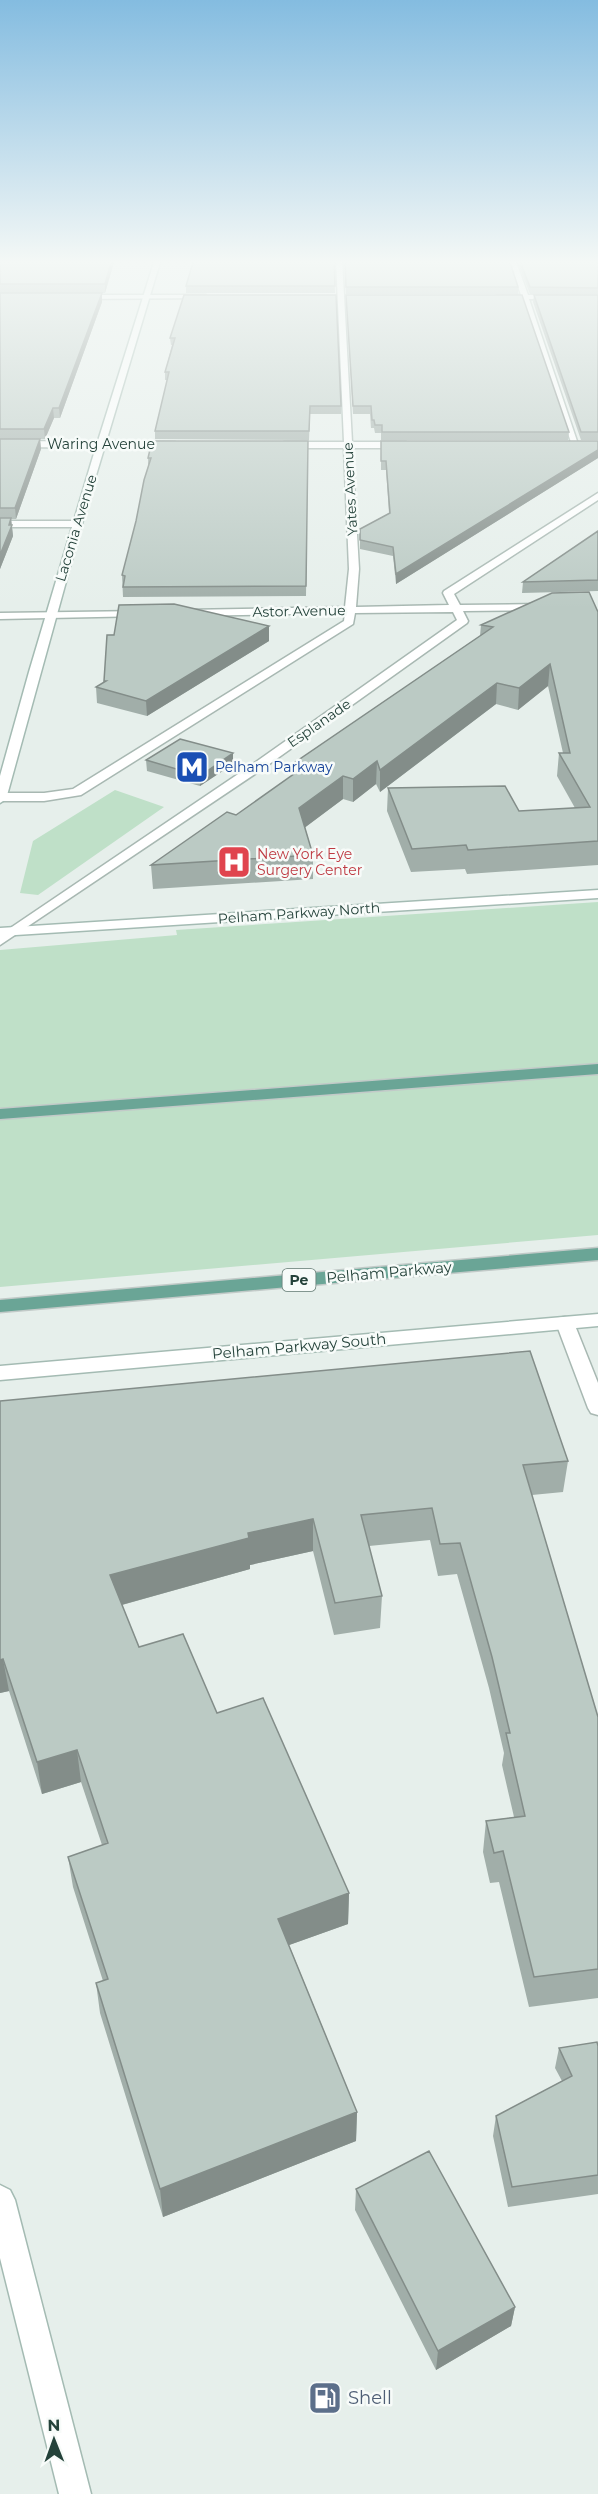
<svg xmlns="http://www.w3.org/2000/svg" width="598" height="2494" font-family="Montserrat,sans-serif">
<rect width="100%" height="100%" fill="#e6efeb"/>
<!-- green -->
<path fill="#bfe0c8" d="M 115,790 L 164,807 L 38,895 L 20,893 L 33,841 Z
M 598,902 L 598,1235 L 0,1287 L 0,950 L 177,935 L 176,930 Z"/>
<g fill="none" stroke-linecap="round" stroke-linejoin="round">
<!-- street casing -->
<g stroke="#a8b8b2" stroke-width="3">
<path id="street" d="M 336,259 L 342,259 L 352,442 L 406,442 L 410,445 L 406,448 L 352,448 L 359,569 L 356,607 L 449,605 L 443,593 L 444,591 L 598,493 L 598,500 L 454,594 L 460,605 L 541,604 L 546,607 L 541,610 L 463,611 L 468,621 L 467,623 L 261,770 L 0,945 L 0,935 L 253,764 L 457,620 L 453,612 L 355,613 L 353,624 L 81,795 L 44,801 L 0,801 L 1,793 L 44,793 L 73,789 L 344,621 L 345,613 L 185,616 L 180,613 L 185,610 L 345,607 L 349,569 L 344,448 L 284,448 L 280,445 L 284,442 L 344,442 Z
M 509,259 L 515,259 L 528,295 L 598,296 L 598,300 L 529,299 L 579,447 L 572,445 L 522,299 L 495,297 L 498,295 L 521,295 Z
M 206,295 L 208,298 L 78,299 L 75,297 L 78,295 Z
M 0,441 L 175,442 L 179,445 L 175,448 L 0,447 Z
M 0,521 L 77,521 L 82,524 L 77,527 L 0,527 Z
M 142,611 L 146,612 L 146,616 L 0,619 L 0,613 Z
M 565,1317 L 572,1318 L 598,1383 L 598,1415 L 591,1413 L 588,1408 L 556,1323 L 558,1318 Z"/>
</g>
<!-- secondary casing -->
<g stroke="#a4bbb3" stroke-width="3">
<path id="secondary" d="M 155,259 L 161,259 L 88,502 L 6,799 L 0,803 L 0,776 L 29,672 L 92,460 Z
M 598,890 L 598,898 L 0,936 L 0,928 Z
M 598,1314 L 598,1326 L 0,1380 L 0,1366 Z
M 0,2185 L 10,2190 L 15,2200 L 91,2494 L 59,2494 L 0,2258 Z"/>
</g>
<!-- primary casing -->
<g stroke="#c2cac8" stroke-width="3">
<path id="primary" d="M 598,1064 L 598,1074 L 0,1119 L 0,1109 Z
M 598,1248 L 598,1260 L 0,1312 L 0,1300 Z"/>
</g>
<!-- street -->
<use href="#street" fill="#fff" fill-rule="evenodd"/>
<!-- secondary -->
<use href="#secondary" fill="#fff" fill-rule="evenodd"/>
<!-- primary -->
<use href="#primary" fill="#6aa596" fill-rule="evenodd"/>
</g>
<!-- wall -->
<path fill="#a1aea9" d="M 0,259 L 115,259 L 105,293 L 0,293 Z
M 334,259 L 335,293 L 186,293 L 186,286 Z
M 344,259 L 518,287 L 518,294 L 346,294 Z
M 516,259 L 598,259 L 598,294 L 530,294 Z
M 0,293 L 102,293 L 102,302 L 60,418 L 54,418 L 45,439 L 0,439 Z
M 184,295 L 341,406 L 341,414 L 310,414 L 309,440 L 155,439 L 155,431 L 167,380 L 165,380 L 165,372 L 172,345 L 171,345 L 170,338 Z
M 346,295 L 569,432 L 568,440 L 381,440 L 381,433 L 375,433 L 374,428 L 371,428 L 370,414 L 353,414 Z
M 534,295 L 598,295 L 598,440 L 581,440 L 533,302 Z
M 0,439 L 40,439 L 41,449 L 16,519 L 11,519 L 13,536 L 0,569 Z
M 308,441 L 306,596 L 123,597 L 122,575 L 136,521 L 148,467 L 148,458 Z
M 381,441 L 598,441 L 598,458 L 396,584 L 393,556 L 360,549 L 360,529 L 389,513 L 386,470 L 381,470 Z
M 598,531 L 598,591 L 522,593 L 523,582 Z
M 598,612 L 598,865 L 467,874 L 465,869 L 411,872 L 387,811 L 388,788 L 519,811 L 575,808 L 557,776 L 559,753 L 563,753 L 548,686 L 518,710 L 496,704 L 380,792 L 376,784 L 353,802 L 343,799 L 305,827 L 313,855 L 313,879 L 153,889 L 151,865 L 236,815 L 294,774 L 294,763 L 480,636 L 481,625 Z
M 269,626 L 269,641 L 147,716 L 97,703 L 96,687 L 104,683 L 107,635 Z
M 146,760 L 233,764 L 200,786 L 147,771 Z
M 0,1401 L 568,1461 L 563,1492 L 532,1495 L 598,1717 L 598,1998 L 529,2007 L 499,1882 L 490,1883 L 483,1852 L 486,1821 L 514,1817 L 502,1765 L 504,1753 L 489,1688 L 457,1574 L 438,1576 L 430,1540 L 369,1546 L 382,1596 L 380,1628 L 334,1635 L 313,1551 L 250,1565 L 250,1569 L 122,1605 L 139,1647 L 217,1713 L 349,1893 L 348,1924 L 289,1945 L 357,2112 L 356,2141 L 163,2217 L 100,2013 L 96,1983 L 103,1981 L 73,1887 L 68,1857 L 102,1845 L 81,1782 L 42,1794 L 9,1691 L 0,1693 Z
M 598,2046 L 598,2194 L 508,2207 L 493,2136 L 496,2116 L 562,2081 L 555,2068 L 559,2048 Z
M 356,2189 L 515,2307 L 511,2326 L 436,2370 L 355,2210 Z"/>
<!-- shaded-wall -->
<path fill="#838d89" d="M 112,259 L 115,259 L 105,293 L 105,284 Z
M 102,293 L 102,302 L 60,418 L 59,408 Z
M 53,408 L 54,418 L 45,439 L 44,429 Z
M 40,439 L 41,449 L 16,519 L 15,508 Z
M 598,450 L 598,458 L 396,584 L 396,574 Z
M 11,518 L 13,536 L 0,569 L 0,555 Z
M 269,626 L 269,641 L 147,716 L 146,701 Z
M 550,664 L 548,686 L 518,710 L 519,688 Z
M 497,683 L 496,704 L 380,792 L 380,770 Z
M 233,753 L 233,764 L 200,786 L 200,776 Z
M 377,761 L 376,784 L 353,802 L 353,779 Z
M 343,776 L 343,799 L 299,832 L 299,808 Z
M 313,1519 L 313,1551 L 250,1565 L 250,1569 L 114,1607 L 110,1575 L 248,1533 Z
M 3,1659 L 9,1691 L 0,1693 L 0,1660 Z
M 77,1750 L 81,1782 L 42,1794 L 37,1762 Z
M 349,1893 L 348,1924 L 278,1949 L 278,1919 Z
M 357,2112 L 356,2141 L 163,2217 L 160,2189 Z
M 515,2307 L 511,2326 L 436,2370 L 438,2351 Z"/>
<!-- building -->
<path fill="#bbcac4" stroke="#838d89" stroke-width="1.5" d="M 0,259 L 112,259 L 105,284 L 0,284 Z
M 194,259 L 334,259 L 335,286 L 186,286 Z
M 345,259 L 509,259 L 518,287 L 346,287 Z
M 519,259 L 598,259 L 598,288 L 530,287 Z
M 0,293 L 102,293 L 59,408 L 53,408 L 44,429 L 0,429 Z
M 184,295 L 336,295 L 341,406 L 310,406 L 309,431 L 155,431 L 169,372 L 165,372 L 175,338 L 170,338 Z
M 346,295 L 522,295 L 569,432 L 382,432 L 382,425 L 375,425 L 374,420 L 372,420 L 371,406 L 353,406 Z
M 534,295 L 598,295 L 598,432 L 581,432 Z
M 0,439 L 40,439 L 15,508 L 0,508 Z
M 152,441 L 308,441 L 306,586 L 123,587 L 125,576 L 122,575 L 136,521 L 144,480 L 151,458 L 148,458 Z
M 381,441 L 598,441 L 598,450 L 396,574 L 393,547 L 360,540 L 360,529 L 390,513 L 386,461 L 381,461 Z
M 0,518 L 11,518 L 9,525 L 12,525 L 0,555 Z
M 598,531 L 598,580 L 523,582 Z
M 589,592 L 598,612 L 598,841 L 468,850 L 466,845 L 412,849 L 388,788 L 505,786 L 519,811 L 590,807 L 559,753 L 570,753 L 550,664 L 519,688 L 497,683 L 380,770 L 377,761 L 353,779 L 343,776 L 299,808 L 313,855 L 151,865 L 227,812 L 236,815 L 305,766 L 294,763 L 493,627 L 481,625 L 552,593 Z
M 174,604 L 269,626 L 146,701 L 96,687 L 106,681 L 104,681 L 107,635 L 114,635 L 119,605 Z
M 180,739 L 233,753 L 200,776 L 146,760 Z
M 530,1351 L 568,1461 L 523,1465 L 598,1717 L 598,1969 L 534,1977 L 503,1851 L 494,1853 L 486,1821 L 525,1816 L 506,1733 L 510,1733 L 492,1657 L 460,1543 L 440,1544 L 432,1508 L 361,1515 L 382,1596 L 335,1603 L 313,1519 L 248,1533 L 249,1538 L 110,1575 L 139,1647 L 183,1634 L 217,1713 L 263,1698 L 349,1893 L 278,1919 L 357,2112 L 160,2189 L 96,1983 L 108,1979 L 68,1857 L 108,1843 L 77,1750 L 37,1762 L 3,1659 L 0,1660 L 0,1401 Z
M 597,2042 L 598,2046 L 598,2175 L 512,2187 L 496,2116 L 572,2076 L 559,2048 Z
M 429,2151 L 515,2307 L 438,2351 L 356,2189 Z"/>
<!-- sky -->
<linearGradient id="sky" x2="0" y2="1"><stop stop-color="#84bce0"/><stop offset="0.43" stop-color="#f4f8f6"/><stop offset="1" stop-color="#f4f8f6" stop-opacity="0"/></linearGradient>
<rect width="598" height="609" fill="url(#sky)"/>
<!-- icons -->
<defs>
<g id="metro-square" transform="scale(1.725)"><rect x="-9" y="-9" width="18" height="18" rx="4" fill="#1a4fb4" stroke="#f7fbf9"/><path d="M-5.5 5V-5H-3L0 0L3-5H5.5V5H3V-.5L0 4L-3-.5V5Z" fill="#fff"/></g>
<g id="hospital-square" transform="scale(1.725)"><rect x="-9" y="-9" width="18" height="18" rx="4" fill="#e0444e" stroke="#f7fbf9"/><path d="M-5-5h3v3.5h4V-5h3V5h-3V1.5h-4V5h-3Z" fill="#fff"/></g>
<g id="fuel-square" transform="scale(1.725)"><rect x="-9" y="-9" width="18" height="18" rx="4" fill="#5c6f8a" stroke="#f7fbf9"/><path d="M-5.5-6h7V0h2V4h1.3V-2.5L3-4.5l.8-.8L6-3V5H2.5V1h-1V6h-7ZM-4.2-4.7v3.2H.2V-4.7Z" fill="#fff"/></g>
</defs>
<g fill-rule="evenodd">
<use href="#metro-square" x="192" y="767"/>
<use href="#hospital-square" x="234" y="862"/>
<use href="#fuel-square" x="325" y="2398"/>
</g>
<g text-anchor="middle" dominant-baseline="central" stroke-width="5" stroke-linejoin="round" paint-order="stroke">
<!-- far-street labels -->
<g font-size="14" fill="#24423a" stroke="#f7fbf9">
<text x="101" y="444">Waring Avenue</text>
<text transform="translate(350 489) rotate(-93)">Yates Avenue</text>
<text transform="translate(76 528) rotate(-73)">Laconia Avenue</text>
<text transform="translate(299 611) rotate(-1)">Astor Avenue</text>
<text transform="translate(319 723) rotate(-35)">Esplanade</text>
<text transform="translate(299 913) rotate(-4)">Pelham Parkway North</text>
</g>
<!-- far-transit labels -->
<g font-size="14" fill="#164399" stroke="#f7fbf9" text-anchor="start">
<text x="215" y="767">Pelham Parkway</text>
</g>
<!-- far-health labels -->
<g font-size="14" fill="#be3a42" stroke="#f7fbf9" text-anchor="start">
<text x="257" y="854">New York Eye<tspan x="257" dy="16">Surgery Center</tspan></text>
</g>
<!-- shield labels -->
<rect fill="#f7fbf9" stroke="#637a73" stroke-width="1.5" x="282.5" y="1269" width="33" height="22" rx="4.5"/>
<g font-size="14" font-weight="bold" fill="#24423a">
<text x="299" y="1280">Pe</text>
</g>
<!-- street labels -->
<g font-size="15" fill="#24423a" stroke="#f7fbf9">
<text transform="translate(389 1272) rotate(-5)">Pelham Parkway</text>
<text transform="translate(299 1346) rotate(-5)">Pelham Parkway South</text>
</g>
<!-- near-service labels -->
<g font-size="18" fill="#4e5e75" stroke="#f7fbf9" text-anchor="start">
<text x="348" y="2398">Shell</text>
</g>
</g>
<!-- north arrow -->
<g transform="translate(54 2440) rotate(359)" stroke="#f7fbf9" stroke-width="4.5" paint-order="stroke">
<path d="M0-4.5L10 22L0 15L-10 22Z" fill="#24423a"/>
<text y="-9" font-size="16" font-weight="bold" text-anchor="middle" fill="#24423a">N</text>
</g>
</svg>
